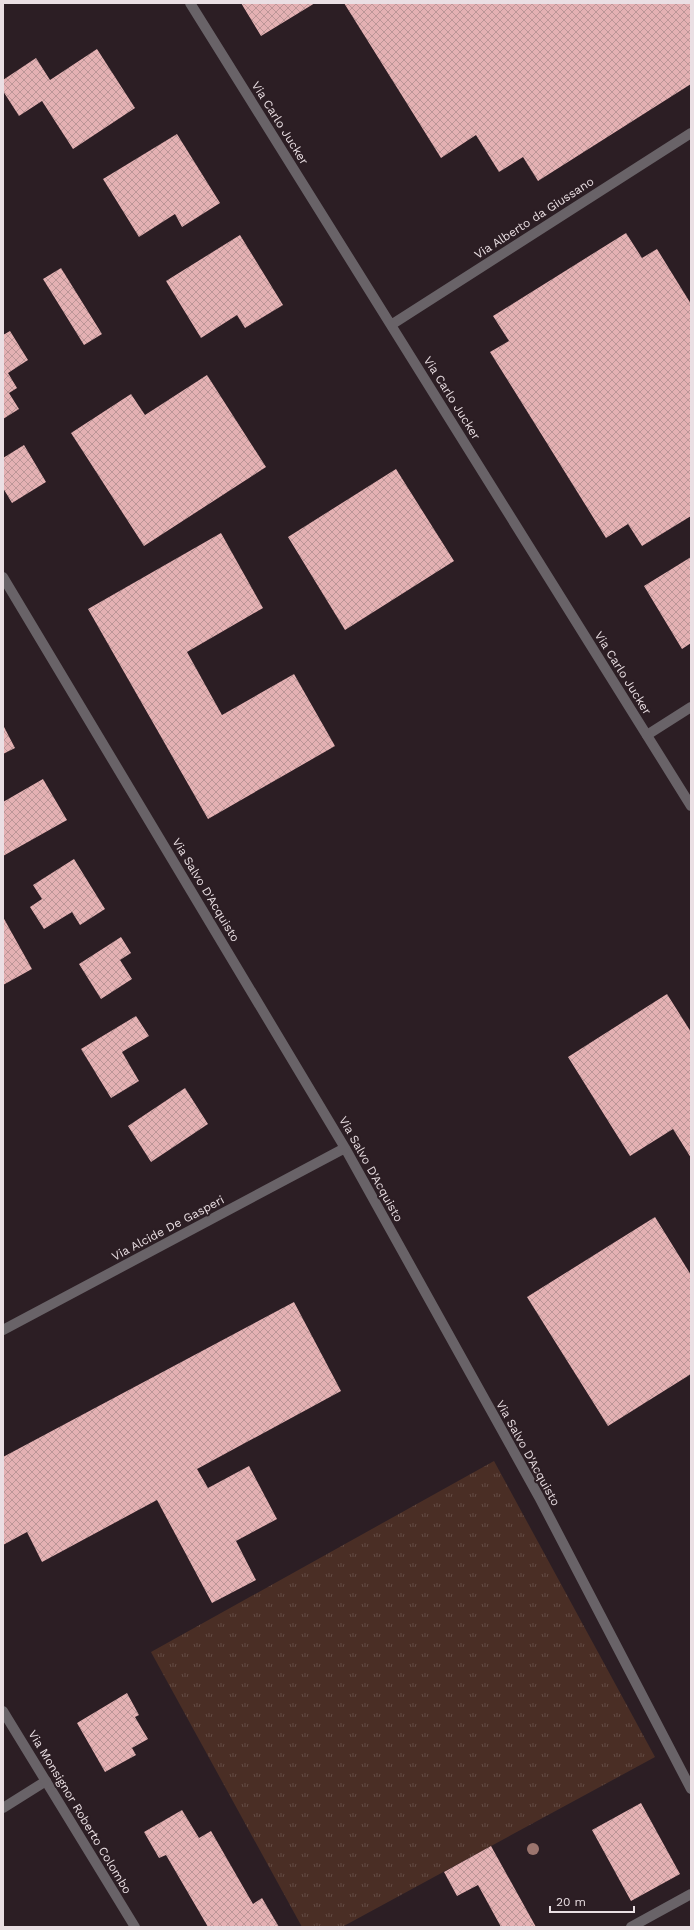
<svg xmlns="http://www.w3.org/2000/svg" width="694" height="1930" font-family="'Work Sans',sans-serif">
<defs>
<pattern id="grass-tufts" width="24" height="20" patternUnits="userSpaceOnUse"><rect width="24" height="20" fill="#4a2e25"/><path d="M3 7l-1-3M5 7V3M7 7l1-3M15 17l-1-3M17 17v-4M19 17l1-3" fill="none" stroke="#644c44"/></pattern>
<pattern id="building-cross-hatch" width="8" height="8" patternUnits="userSpaceOnUse"><rect width="8" height="8" fill="#e4b1b3"/><path d="M0 0l8 8M0 8l8-8" fill="none" stroke="#bc9697"/></pattern>
</defs>
<rect width="100%" height="100%" fill="#2c1e24"/>
<!-- grass -->
<path fill="url(#grass-tufts)" d="M 494,1461 L 655,1757 L 342,1927 L 302,1927 L 151,1652 Z"/>
<!-- building -->
<path fill="url(#building-cross-hatch)" d="M 241,3 L 315,3 L 261,36 Z
M 344,3 L 691,3 L 691,84 L 538,181 L 523,157 L 499,172 L 476,135 L 441,158 Z
M 97,49 L 135,108 L 73,149 L 42,101 L 19,116 L 3,91 L 3,80 L 36,58 L 50,80 Z
M 177,134 L 220,203 L 182,227 L 175,214 L 139,237 L 103,179 Z
M 626,233 L 642,258 L 657,249 L 691,304 L 691,516 L 642,546 L 628,524 L 606,538 L 490,352 L 509,341 L 493,316 Z
M 240,235 L 283,305 L 245,328 L 237,315 L 201,338 L 166,281 Z
M 61,268 L 102,334 L 84,345 L 43,279 Z
M 10,331 L 28,360 L 8,373 L 17,388 L 9,393 L 19,409 L 3,419 L 3,335 Z
M 207,375 L 266,467 L 144,546 L 71,433 L 131,394 L 145,415 Z
M 24,445 L 46,482 L 12,503 L 3,488 L 3,458 Z
M 396,469 L 454,561 L 345,630 L 288,537 Z
M 221,533 L 263,608 L 187,652 L 222,715 L 294,674 L 335,746 L 208,819 L 88,609 Z
M 691,557 L 691,643 L 682,649 L 644,586 Z
M 3,725 L 15,748 L 3,754 Z
M 43,779 L 67,820 L 3,856 L 3,802 Z
M 74,859 L 105,909 L 80,925 L 72,912 L 44,929 L 30,907 L 42,899 L 33,885 Z
M 3,917 L 32,969 L 3,985 Z
M 121,937 L 131,953 L 120,960 L 132,979 L 101,999 L 79,964 Z
M 667,994 L 691,1032 L 691,1158 L 673,1129 L 630,1156 L 568,1057 Z
M 136,1016 L 149,1036 L 122,1052 L 139,1081 L 111,1098 L 81,1049 Z
M 185,1088 L 208,1124 L 151,1162 L 128,1126 Z
M 655,1217 L 691,1275 L 691,1374 L 608,1426 L 527,1297 Z
M 294,1302 L 341,1391 L 197,1469 L 208,1488 L 249,1466 L 277,1519 L 236,1541 L 256,1580 L 212,1603 L 157,1500 L 42,1562 L 27,1532 L 3,1545 L 3,1457 Z
M 127,1693 L 139,1715 L 135,1717 L 148,1739 L 132,1748 L 136,1755 L 105,1772 L 77,1723 Z
M 641,1803 L 680,1874 L 631,1901 L 592,1830 Z
M 182,1810 L 199,1838 L 211,1831 L 253,1904 L 262,1898 L 279,1927 L 208,1927 L 166,1855 L 159,1858 L 144,1832 Z
M 491,1846 L 536,1927 L 501,1927 L 478,1885 L 457,1896 L 444,1872 Z"/>
<g fill="none" stroke-linecap="round" stroke-linejoin="round">
<!-- service -->
<path stroke="#696368" stroke-width="10" d="M 647,735 L 691,707
M 3,1808 L 46,1781"/>
<!-- minor -->
<path stroke="#696368" stroke-width="10" d="M 190,3 L 691,806
M 391,325 L 691,133
M 3,577 L 345,1148 L 539,1497 L 691,1789
M 3,1330 L 345,1148
M 3,1711 L 135,1927
M 631,1927 L 691,1894"/>
</g>
<!-- trees -->
<circle fill="#9c756e" cx="533" cy="1849" r="6"/>
<g text-anchor="middle" dominant-baseline="central" stroke-width="4" stroke-linejoin="round" paint-order="stroke">
<!-- street labels -->
<g font-size="12" fill="#eadfe3" stroke="#2c1e24">
<text transform="translate(280 123) rotate(58)">Via Carlo Jucker</text>
<text transform="translate(534 218) rotate(-33)">Via Alberto da Giussano</text>
<text transform="translate(452 398) rotate(58)">Via Carlo Jucker</text>
<text transform="translate(623 673) rotate(58)">Via Carlo Jucker</text>
<text transform="translate(206 890) rotate(59)">Via Salvo D'Acquisto</text>
<text transform="translate(371 1169) rotate(61)">Via Salvo D'Acquisto</text>
<text transform="translate(168 1228) rotate(-28)">Via Alcide De Gasperi</text>
<text transform="translate(528 1453) rotate(61)">Via Salvo D'Acquisto</text>
<text transform="translate(80 1812) rotate(59)">Via Monsignor Roberto Colombo</text>
</g>
</g>
<!-- border -->
<rect width="694" height="1930" fill="none" stroke="#eadfe3" stroke-width="8"/>
<!-- scale -->
<path d="M550 1906v6h84v-6" fill="none" stroke="#eadfe3" stroke-width="2"/>
<text x="556" y="1906" font-size="12" fill="#eadfe3" stroke="#2c1e24" stroke-width="3" paint-order="stroke">20 m</text>
</svg>
